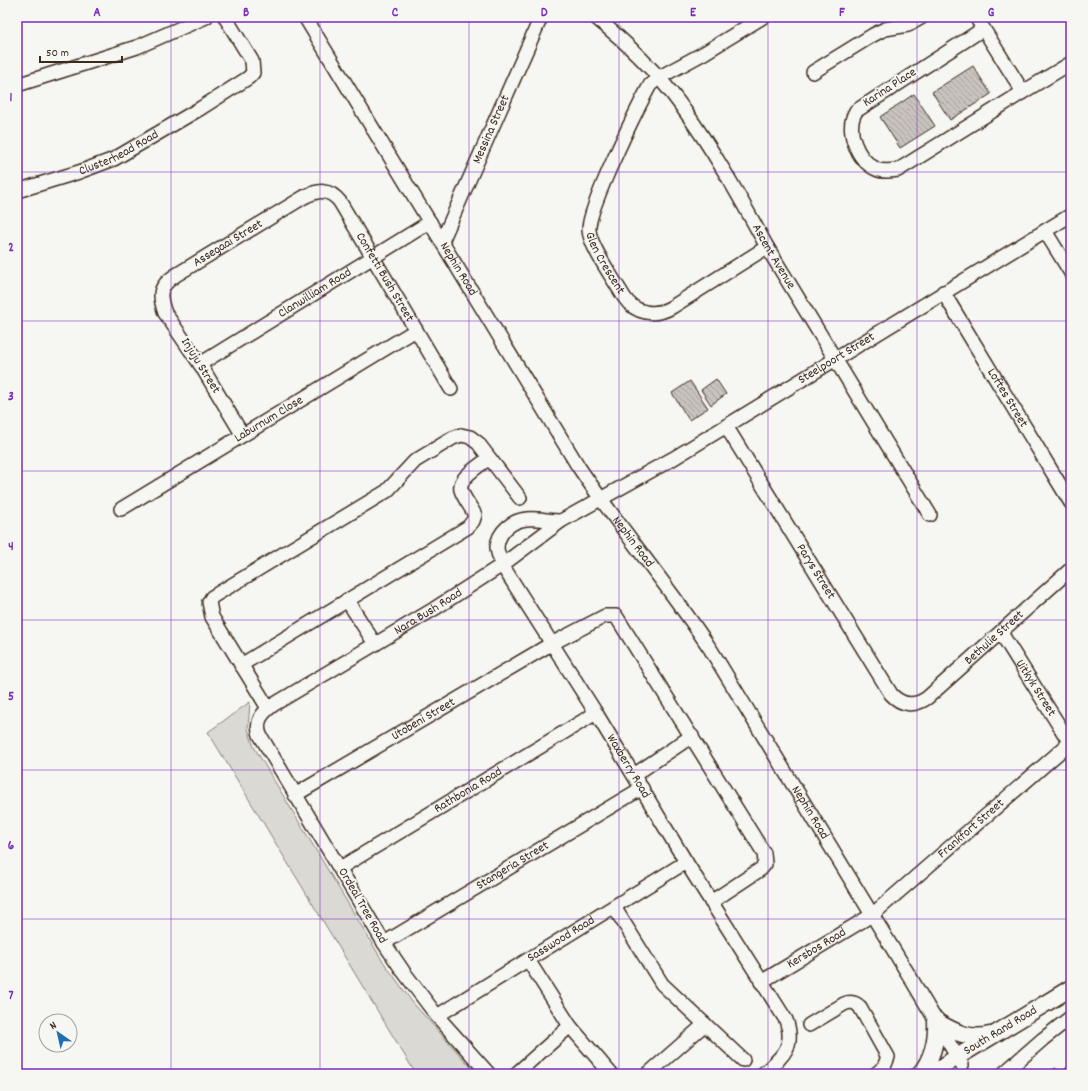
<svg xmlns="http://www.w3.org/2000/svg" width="1088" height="1091" font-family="Dekko,sans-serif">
<defs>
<pattern id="building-back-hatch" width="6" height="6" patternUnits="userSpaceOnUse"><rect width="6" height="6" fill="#c8c3be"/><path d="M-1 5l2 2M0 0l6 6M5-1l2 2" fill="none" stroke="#a49f9a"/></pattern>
</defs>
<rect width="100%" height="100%" fill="#f6f6f2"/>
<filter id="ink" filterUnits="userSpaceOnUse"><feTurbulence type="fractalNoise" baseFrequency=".025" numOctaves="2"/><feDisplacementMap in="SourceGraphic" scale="8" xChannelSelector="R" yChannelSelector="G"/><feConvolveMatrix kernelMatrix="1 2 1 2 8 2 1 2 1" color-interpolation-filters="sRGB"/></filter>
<g filter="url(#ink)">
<!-- park -->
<path fill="#dad9d3" stroke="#8a8278" d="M 250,702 L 248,729 L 254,747 L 382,960 L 413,1003 L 477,1074 L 416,1074 L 208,732 Z"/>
<!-- building -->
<path fill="url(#building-back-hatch)" stroke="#3b2a1e" d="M 973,66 L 991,94 L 950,120 L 932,92 Z
M 914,94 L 935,126 L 900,148 L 880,117 Z
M 716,379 L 726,394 L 711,405 L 701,390 Z
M 690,381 L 708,408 L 689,420 L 672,393 Z
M 1071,1063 L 1071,1074 L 1070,1074 L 1065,1069 Z
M 1055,1068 L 1058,1070 L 1061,1074 L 1048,1074 Z"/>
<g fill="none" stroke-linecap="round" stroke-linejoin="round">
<!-- minor casing -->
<g stroke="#3b2a1e" stroke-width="16">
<g id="minor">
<path id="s1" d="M 305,17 L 578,466 C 620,529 670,587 711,650 L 913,982 L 962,1065"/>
<path id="s2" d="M 595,17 C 626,42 656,71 680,104 C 713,149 741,199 767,247 L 930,515"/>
<path id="s3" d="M 763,17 L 704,53 L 658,78 L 650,85 C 638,107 587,210 589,230 C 590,247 615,281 624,297 C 635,314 655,317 672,307 L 767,247"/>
<path d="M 976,17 L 1023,92 L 1071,63"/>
<path d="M 983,29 L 856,111 C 845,129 856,159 876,169 C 882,172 890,171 898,170 L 1023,92"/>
<path d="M 813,72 L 873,35 L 885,29 L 908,25 L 922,17"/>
<path d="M 17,85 L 137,47 L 206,17"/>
<path id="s4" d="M 17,191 L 79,172 L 114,159 L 201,108 L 248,78 L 253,73 L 252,61 L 225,17"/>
<path d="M 1045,231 L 1071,273"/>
<path id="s5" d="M 442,241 L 541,17"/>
<path id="s6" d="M 943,292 L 1071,503"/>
<path id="s7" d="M 200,364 L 430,222"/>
<path id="s8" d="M 726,426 L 891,694 C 901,705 914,707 927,698 L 1071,569"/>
<path id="s9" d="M 242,434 L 200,364 L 165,313 C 158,294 159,286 176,275 L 304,197 C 318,190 329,188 340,202 L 451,389"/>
<path id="s10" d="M 121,509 L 416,330"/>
<path id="s11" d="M 561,521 C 550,521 537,518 527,519 C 512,520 498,532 497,547 C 497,552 500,559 502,565 L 596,713 L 686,862 L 786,1020 C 796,1047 782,1057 763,1074"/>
<path d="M 347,600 L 375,644"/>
<path id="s12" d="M 1001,633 L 1070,743"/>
<path d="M 241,665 L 468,527 L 473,521 L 475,515 C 471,507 464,499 461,490 C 458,477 481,465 489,458"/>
<path d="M 268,708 L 212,617 L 209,602 L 212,597 L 387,491 L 415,461 L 453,438 L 461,435 L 470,437 L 478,443 L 520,498"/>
<path d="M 634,775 L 692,736"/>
<path id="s13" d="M 295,795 L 551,644 L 605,616 L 616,616 L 764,853 L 765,864 L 761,869 L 711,902"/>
<path id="s14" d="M 340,868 L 596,713"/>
<path d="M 614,907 L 662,984 L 743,1060"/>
<path id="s15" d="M 384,943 L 642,788"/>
<path d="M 528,960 L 570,1026 L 611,1074"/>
<path id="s16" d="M 761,982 L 872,915 L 1071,742"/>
<path id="s17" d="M 437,1016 L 686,862"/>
<path d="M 809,1025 L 844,1004 C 851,1001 855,1002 860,1007 L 888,1057 L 884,1067 L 876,1074"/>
<path d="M 517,1073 L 570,1026"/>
<path id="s18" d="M 489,1074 L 437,1016 L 403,971 L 384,943 L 260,735 C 255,721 262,713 273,705 L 434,609 L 502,565 L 561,521 L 674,458 L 1071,215"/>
<path d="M 648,1074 L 705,1024"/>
<path d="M 1003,1074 L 1043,1039 L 1071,1017"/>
</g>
</g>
<!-- major casing -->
<g stroke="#3b2a1e" stroke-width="19">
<g id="major">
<path d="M 937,1022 C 955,1032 969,1040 990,1035"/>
<path d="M 920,1074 C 933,1058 937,1041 936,1020"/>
<path id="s19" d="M 932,1074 L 957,1057 L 1071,988"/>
</g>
</g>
<!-- minor -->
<use href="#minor" stroke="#f6f6f2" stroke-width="13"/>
<!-- major -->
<use href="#major" stroke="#f6f6f2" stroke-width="16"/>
</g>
</g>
<!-- grid -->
<path fill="none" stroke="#7b2cbf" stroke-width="1" stroke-opacity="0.55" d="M 171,17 L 171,1074M 320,17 L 320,1074M 469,17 L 469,1074M 619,17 L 619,1074M 768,17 L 768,1074M 917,17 L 917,1074M 17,172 L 1071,172M 17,321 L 1071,321M 17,471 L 1071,471M 17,620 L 1071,620M 17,770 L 1071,770M 17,919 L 1071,919"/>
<g text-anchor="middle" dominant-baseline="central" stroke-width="4" stroke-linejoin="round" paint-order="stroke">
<!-- street labels -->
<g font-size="13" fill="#3b2a1e" stroke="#f6f6f2">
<text transform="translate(890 88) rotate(-33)">Karina Place</text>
<text stroke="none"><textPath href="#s5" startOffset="122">Messina Street</textPath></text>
<text stroke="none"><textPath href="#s4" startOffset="109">Clusterhead Road</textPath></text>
<text stroke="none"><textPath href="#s9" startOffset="249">Assegaai Street</textPath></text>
<text stroke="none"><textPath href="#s2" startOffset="301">Ascent Avenue</textPath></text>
<text stroke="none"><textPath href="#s3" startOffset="327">Glen Crescent</textPath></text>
<text stroke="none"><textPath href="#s1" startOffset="295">Nephin Road</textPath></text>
<text stroke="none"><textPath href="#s9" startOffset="466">Confetti Bush Street</textPath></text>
<text stroke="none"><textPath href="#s7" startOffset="135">Clanwilliam Road</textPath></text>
<text stroke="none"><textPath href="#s18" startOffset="1108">Steelpoort Street</textPath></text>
<text transform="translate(200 366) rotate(58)">Injuju Street</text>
<text stroke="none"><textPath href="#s6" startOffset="124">Loftes Street</textPath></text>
<text stroke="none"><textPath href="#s10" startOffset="173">Laburnum Close</textPath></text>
<text stroke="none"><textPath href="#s1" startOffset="619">Nephin Road</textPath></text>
<text stroke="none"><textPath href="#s8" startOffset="171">Parys Street</textPath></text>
<text stroke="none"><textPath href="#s18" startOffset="627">Nara Bush Road</textPath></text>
<text stroke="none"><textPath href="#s8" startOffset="445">Bethulie Street</textPath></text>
<text stroke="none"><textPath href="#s12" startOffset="65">Uitkyk Street</textPath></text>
<text stroke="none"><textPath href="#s13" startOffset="149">Utobeni Street</textPath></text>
<text stroke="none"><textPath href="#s11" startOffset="335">Waxberry Road</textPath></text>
<text stroke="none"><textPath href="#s14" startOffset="150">Rathbonia Road</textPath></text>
<text stroke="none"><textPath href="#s1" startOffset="943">Nephin Road</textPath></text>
<text stroke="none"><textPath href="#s16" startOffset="261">Frankfort Street</textPath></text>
<text stroke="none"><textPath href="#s15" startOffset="150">Stangeria Street</textPath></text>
<text transform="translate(362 906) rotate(60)">Ordeal Tree Road</text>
<text stroke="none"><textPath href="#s17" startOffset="146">Sasswood Road</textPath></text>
<text stroke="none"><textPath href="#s16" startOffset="65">Kersbos Road</textPath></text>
<text stroke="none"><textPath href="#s19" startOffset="81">South Rand Road</textPath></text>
</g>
</g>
<!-- margin -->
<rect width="1088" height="1091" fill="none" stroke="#f6f6f2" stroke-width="44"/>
<!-- north arrow -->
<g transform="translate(58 1033) rotate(326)"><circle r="19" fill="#f6f6f2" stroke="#aba49d"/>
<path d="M0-3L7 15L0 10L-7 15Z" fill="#1f6fb2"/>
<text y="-6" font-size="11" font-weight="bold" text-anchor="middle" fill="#3b2a1e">N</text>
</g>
<!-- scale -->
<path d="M40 56v6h82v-6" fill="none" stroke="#3b2a1e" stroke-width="2"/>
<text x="46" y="56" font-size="12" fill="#3b2a1e" stroke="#f6f6f2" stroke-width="3" paint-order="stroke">50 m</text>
<rect x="22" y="22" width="1044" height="1047" fill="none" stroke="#7b2cbf" stroke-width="1.5"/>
<g font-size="13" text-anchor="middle" font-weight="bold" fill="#7b2cbf">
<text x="97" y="16">A</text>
<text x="246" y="16">B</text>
<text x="395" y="16">C</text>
<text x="544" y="16">D</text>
<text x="693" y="16">E</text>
<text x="842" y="16">F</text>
<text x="991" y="16">G</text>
<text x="11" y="101">1</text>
<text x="11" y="251">2</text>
<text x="11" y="400">3</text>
<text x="11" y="550">4</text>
<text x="11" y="700">5</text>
<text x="11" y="849">6</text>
<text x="11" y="999">7</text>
</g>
</svg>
